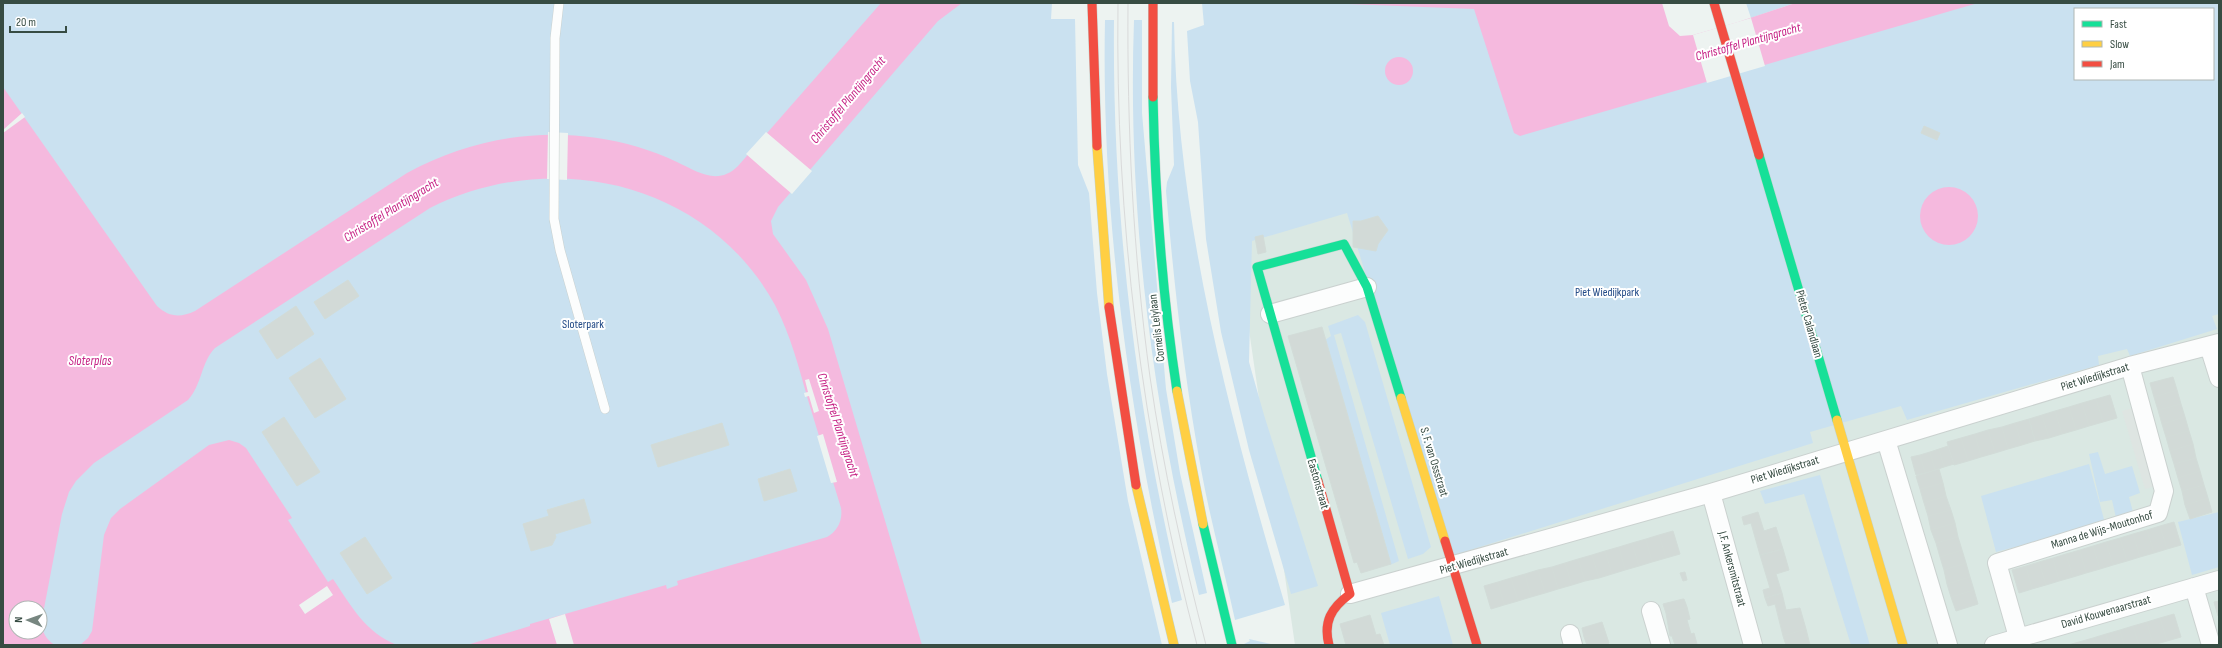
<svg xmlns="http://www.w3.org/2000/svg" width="2222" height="648" font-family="'Sofia Sans Condensed',sans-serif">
<rect width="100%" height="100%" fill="#edf3f1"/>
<!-- residential -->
<path fill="#dae8e3" d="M 1230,200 L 2219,227 L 2219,645 L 1295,645 Z"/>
<!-- green -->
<path fill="#cae1f0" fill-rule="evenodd" d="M 3,3 L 1052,3 L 1051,19 L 1075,19 L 1078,165 L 1089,193 L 1097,293 L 1107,374 L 1128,501 L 1162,645 L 15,645 L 3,193 ZM 16,608 L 40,608 L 40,632 L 16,632 Z
M 1202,3 L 1492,4 L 1559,106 L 1957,3 L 2219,3 L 2219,314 L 2212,316 L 2217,329 L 2130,356 L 2127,349 L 2098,356 L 2099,365 L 1907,420 L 1901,406 L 1810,432 L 1813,443 L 1451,556 L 1347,213 L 1252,241 L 1249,362 L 1264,415 L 1318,586 L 1291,594 L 1249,450 L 1221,332 L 1206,239 L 1198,122 L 1190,81 L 1187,31 L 1204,25 ZM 2075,9 L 2213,9 L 2213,79 L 2075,79 Z
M 1746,3 L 1795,3 L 1751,18 Z
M 1105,20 L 1114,20 C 1112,216 1136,410 1182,600 L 1172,603 C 1129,411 1101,216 1105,20 Z
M 1134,20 L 1142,20 L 1142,113 L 1166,389 L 1180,473 L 1207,593 L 1199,595 C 1153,408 1127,213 1134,20 Z
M 1172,22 L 1174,22 C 1177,221 1229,415 1285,605 L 1235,620 C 1224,569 1210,519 1201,469 C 1184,376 1174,284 1166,191 L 1167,182 L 1174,165 L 1171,87 Z
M 1358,315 L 1365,322 L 1431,547 L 1423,554 L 1408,559 L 1341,333 L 1334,335 L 1399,561 L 1390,565 L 1325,340 L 1331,336 L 1328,326 Z
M 2098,452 L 2105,474 L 2132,466 L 2140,493 L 2129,497 L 2133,512 L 2116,518 L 2112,500 L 2100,502 L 2089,454 Z
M 2089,464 L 2105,523 L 1996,552 L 1981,496 Z
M 1820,475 L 1870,645 L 1851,645 L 1804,494 L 1765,504 L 1760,491 Z
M 2219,512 L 2219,567 L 2192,575 L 2178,522 Z
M 1439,596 L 1453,645 L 1390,645 L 1381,613 Z
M 1249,639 L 1275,645 L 1242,645 L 1250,641 Z"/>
<!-- parking -->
<path fill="#dee5e2" d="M 2136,407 L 2159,485 L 2145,489 L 2122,411 Z"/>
<!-- water -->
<path fill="#f5b9de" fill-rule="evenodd" d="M 881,3 L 962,3 L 938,21 L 778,207 L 771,221 L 773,234 L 806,280 L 828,329 L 922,645 L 467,645 L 530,626 L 530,624 L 666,585 L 667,589 L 678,585 L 677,581 L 827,537 C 837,531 843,521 841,508 C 830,472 819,436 808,400 C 799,368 791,336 775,305 C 707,181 552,147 430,208 L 215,348 C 201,362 202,385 188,400 L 94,463 L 76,481 L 69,492 L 62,514 L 42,619 C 41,630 45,639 55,645 L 3,645 L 3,87 L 157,306 C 169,317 180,318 195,311 L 407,173 C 479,134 559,124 638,147 C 651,151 665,156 677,162 C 698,172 718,186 738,166 ZM 16,608 L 40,608 L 40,632 L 16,632 Z
M 1323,3 L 1662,3 L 1669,26 L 1680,36 L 1693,35 L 1738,22 L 1795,3 L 1978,3 L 1520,136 L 1514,133 L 1474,9 Z
M1385 71a14 14 0 1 1 28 0a14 14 0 1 1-28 0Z
M1920 216a29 29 0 1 1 58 0a29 29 0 1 1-58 0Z
M 229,440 L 239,443 L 246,448 L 292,518 L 288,520 L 328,582 L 333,579 C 351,606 366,633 397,645 L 80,645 L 88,638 L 92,631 L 104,535 L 111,518 L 120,509 L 209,445 Z"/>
<!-- pier -->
<path fill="#edf3f1" d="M 1751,18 L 1765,66 L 1707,83 L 1693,35 Z
M 22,113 L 25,117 L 3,133 L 3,130 Z
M 548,132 L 568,133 L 567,180 L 547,179 Z
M 766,132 L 812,171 L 792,194 L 746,154 Z
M 809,379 L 819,411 L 814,413 L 809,396 L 805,397 L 804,393 L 808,392 L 805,380 Z
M 823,434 L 837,482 L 831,483 L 817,436 Z
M 327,586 L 333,595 L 305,614 L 299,605 Z
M 565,614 L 574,645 L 557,645 L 549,619 Z"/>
<!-- building -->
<path fill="#d2dad7" stroke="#d2dcd8" d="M 1924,126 L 1940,133 L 1937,140 L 1921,133 Z
M 1378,216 L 1388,230 L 1378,244 L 1376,251 L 1353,247 L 1353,221 L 1361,221 Z
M 1263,235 L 1266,252 L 1258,254 L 1255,237 Z
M 348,280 L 359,296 L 325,319 L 314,302 Z
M 296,306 L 314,334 L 277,359 L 259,331 Z
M 1322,327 L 1391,564 L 1361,573 L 1357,562 L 1354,563 L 1288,336 Z
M 320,358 L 346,399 L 315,418 L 289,378 Z
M 2173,377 L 2177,390 L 2154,397 L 2150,383 Z
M 2177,390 L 2181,404 L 2158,410 L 2154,397 Z
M 2110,395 L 2117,418 L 2103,422 L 2096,399 Z
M 2096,399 L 2103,422 L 2089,426 L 2082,403 Z
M 2082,403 L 2089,426 L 2076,430 L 2069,407 Z
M 2181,404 L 2185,417 L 2162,424 L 2158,410 Z
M 2069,407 L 2076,430 L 2062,434 L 2055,411 Z
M 2055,411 L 2062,434 L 2049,438 L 2042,415 Z
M 2042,415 L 2049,438 L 2035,441 L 2029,419 Z
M 284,417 L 320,472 L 297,486 L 262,432 Z
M 2185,417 L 2189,431 L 2166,437 L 2162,424 Z
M 2029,419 L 2035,441 L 2022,445 L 2015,423 Z
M 722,423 L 729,445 L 658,467 L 651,445 Z
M 2015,423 L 2022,445 L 2008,449 L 2002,427 Z
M 2002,427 L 2008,449 L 1995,453 L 1988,430 Z
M 1988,430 L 1995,453 L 1981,457 L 1975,434 Z
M 2189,431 L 2193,444 L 2170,451 L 2166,437 Z
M 1975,434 L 1981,457 L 1968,461 L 1961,438 Z
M 1961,438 L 1968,461 L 1954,465 L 1947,442 Z
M 2193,444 L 2196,458 L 2174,464 L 2170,451 Z
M 1948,446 L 1954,464 L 1944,467 L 1939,449 Z
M 1939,449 L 1944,467 L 1935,470 L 1930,452 Z
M 1930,452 L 1935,470 L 1925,473 L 1920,455 Z
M 1920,455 L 1925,473 L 1916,475 L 1911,457 Z
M 2196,458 L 2200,471 L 2178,478 L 2174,464 Z
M 790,469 L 797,491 L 764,501 L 758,479 Z
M 1939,469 L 1943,483 L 1920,489 L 1916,476 Z
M 2200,471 L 2204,485 L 2182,491 L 2178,478 Z
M 1943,483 L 1946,496 L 1924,503 L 1920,489 Z
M 2204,485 L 2208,498 L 2185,505 L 2182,491 Z
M 1946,496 L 1951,510 L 1928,516 L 1924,503 Z
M 2208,498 L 2212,512 L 2190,519 L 2185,505 Z
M 584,499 L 591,523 L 555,534 L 556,537 L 552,545 L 531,551 L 523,524 L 549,516 L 547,510 Z
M 1951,510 L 1955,523 L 1931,530 L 1928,516 Z
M 1758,512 L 1764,531 L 1776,527 L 1783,549 L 1760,555 L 1751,523 L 1744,525 L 1742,517 Z
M 2174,522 L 2181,545 L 2167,549 L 2160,526 Z
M 1955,523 L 1958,537 L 1936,543 L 1931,530 Z
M 2160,526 L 2167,549 L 2154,553 L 2147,530 Z
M 2147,530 L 2154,553 L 2140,557 L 2133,534 Z
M 1673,531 L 1680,554 L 1666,558 L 1659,535 Z
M 2133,534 L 2140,557 L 2127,561 L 2120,538 Z
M 1659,535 L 1666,558 L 1652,562 L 1646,539 Z
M 365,537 L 392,578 L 367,594 L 340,553 Z
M 1958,537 L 1962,550 L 1940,557 L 1936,543 Z
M 2120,538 L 2127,561 L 2113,565 L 2106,542 Z
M 1646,539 L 1652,562 L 1639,566 L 1632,543 Z
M 2106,542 L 2113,565 L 2100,569 L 2093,546 Z
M 1632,543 L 1639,566 L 1625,570 L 1619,547 Z
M 2093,546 L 2100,569 L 2086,573 L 2080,550 Z
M 1619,547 L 1625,570 L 1612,574 L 1605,551 Z
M 1783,549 L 1789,570 L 1776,574 L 1782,593 L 1765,598 L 1763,590 L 1770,588 L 1760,555 Z
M 1962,550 L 1966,563 L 1944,570 L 1940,557 Z
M 2080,550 L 2086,573 L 2073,577 L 2066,554 Z
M 1605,551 L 1612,574 L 1599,578 L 1592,555 Z
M 2066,554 L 2073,577 L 2059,581 L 2053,558 Z
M 1592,555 L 1599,578 L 1585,581 L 1578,559 Z
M 2053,558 L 2059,581 L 2046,585 L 2039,562 Z
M 1578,559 L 1585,581 L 1572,585 L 1565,563 Z
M 2039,562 L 2046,585 L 2032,589 L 2026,566 Z
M 1565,563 L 1572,585 L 1558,589 L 1552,567 Z
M 1966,563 L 1970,577 L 1947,584 L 1944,570 Z
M 2026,566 L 2032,589 L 2019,593 L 2012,570 Z
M 1552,567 L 1558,589 L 1545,593 L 1538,570 Z
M 1538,570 L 1545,593 L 1531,597 L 1525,574 Z
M 1685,572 L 1687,580 L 1683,581 L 1680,573 Z
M 1525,574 L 1531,597 L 1518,601 L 1511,578 Z
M 1970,577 L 1974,590 L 1951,597 L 1947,584 Z
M 1511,578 L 1518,601 L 1504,605 L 1498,582 Z
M 1498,582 L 1504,605 L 1491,609 L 1484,586 Z
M 1974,590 L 1978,604 L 1956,611 L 1951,597 Z
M 1782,593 L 1786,610 L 1800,608 L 1806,629 L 1783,636 L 1775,604 L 1768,606 L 1765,598 Z
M 1683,599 L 1684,599 L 1687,607 L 1666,613 L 1663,604 Z
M 2219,601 L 2219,616 L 2218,616 L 2214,602 Z
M 1687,607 L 1690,619 L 1687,620 L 1691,634 L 1694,633 L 1697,644 L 1675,645 L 1672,636 L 1670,636 L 1666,613 Z
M 2174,614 L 2181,637 L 2167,641 L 2160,618 Z
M 1370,615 L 1376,635 L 1380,634 L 1384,645 L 1346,645 L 1340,624 Z
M 2160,618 L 2167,641 L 2153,645 L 2147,622 Z
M 1602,622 L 1605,631 L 1584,637 L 1582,628 Z
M 2147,622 L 2153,645 L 2139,645 L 2133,626 Z
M 2133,626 L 2139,645 L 2124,645 L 2120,630 Z
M 1806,629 L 1810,645 L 1786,645 L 1783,636 Z
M 2120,630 L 2124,645 L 2109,645 L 2106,634 Z
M 1605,631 L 1609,643 L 1605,645 L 1587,645 L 1584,637 Z
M 2106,634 L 2109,645 L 2095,645 L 2093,638 Z
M 2093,638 L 2095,645 L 2080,645 L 2079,642 Z
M 2079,642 L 2080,645 L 2068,645 Z"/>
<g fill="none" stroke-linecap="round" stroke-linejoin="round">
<!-- lane casing -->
<g stroke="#cad1cf" stroke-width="10">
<path id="lane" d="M 559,3 L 555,38 L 554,219 L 560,250 L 605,409"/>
</g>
<!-- street casing -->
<g stroke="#cad1cf" stroke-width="20">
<path id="street" d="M 1270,314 L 1367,287
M 2209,346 L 2219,378
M 1886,440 L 1948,645
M 1711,493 L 1753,645
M 2194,587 L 2211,645
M 1350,594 L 1711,493 L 2130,366 L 2219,343
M 1651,611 L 1661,645
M 1570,634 L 1573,645
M 2018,637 L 1997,563 L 2158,513 L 2164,491 L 2130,366
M 1994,645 L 2219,580"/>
</g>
<!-- fast casing -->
<g stroke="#c3d4cf" stroke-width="10">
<path id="fast" d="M 1153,97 C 1155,196 1162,293 1177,391
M 1759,155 L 1837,420
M 1318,481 L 1257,267 L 1344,244 L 1367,287 L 1401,398
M 1203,524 L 1232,645"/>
</g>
<!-- slow casing -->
<g stroke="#c3d4cf" stroke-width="10">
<path id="slow" d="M 1097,146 L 1109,307
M 1177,391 L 1203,524
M 1401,398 L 1445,541
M 1837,420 L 1903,645
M 1136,485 L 1174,645"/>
</g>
<!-- jam casing -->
<g stroke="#c3d4cf" stroke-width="10">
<path id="jam" d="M 1092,3 L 1097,146
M 1714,3 L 1759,155
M 1153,97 L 1153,3
M 1109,307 L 1136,485
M 1318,481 L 1350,594 C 1331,608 1323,622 1329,645
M 1445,541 L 1477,645"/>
</g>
<!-- lane -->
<use href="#lane" stroke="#fcfdfd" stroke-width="9"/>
<!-- street -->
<use href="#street" stroke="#fcfdfd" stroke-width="18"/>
<!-- fast -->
<use href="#fast" stroke="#16e098" stroke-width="9"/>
<!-- slow -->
<use href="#slow" stroke="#ffcf43" stroke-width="9"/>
<!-- jam -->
<use href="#jam" stroke="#f24e42" stroke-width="9"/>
<!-- tram -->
<path stroke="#d9dada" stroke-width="1" d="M 1118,3 C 1115,219 1142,436 1197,645
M 1128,3 C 1127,128 1133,253 1150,377 C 1163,467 1183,557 1206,645"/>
</g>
<g text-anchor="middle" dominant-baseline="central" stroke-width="4" stroke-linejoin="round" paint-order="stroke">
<!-- park labels -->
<g font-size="12" fill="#214986" stroke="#fff">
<text x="1607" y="292">Piet Wiedijkpark</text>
<text x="583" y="324">Sloterpark</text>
</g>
<!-- street labels -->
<g font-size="12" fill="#374c43" stroke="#fff">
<text transform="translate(1809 324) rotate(74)">Pieter Calandlaan</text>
<text transform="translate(1157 328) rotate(-97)">Cornelis Lelylaan</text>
<text transform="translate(2095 377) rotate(-17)">Piet Wiedijkstraat</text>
<text transform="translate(1434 462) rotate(73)">S. F. van Ossstraat</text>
<text transform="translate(1785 470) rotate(-17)">Piet Wiedijkstraat</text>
<text transform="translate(1318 484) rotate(74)">Eastonstraat</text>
<text transform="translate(2102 530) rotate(-17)">Manna de Wijs-Moutonhof</text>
<text transform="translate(1474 561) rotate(-16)">Piet Wiedijkstraat</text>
<text transform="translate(1732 569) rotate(75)">J.F. Ankersmitstraat</text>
<text transform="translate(2106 612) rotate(-16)">David Kouwenaarstraat</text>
</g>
<!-- water labels -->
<g font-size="13" font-style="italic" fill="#c62184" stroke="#fff">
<text transform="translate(1748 42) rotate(-16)">Christoffel Plantijngracht</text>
<text transform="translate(848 100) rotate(-50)">Christoffel Plantijngracht</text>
<text transform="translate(391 210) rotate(-32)">Christoffel Plantijngracht</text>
<text x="90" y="361">Sloterplas</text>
<text transform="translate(838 425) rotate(72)">Christoffel Plantijngracht</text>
</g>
</g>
<!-- border -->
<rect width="2222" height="648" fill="none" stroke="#374c43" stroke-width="8"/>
<!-- legend -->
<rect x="2074" y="8" width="140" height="72" fill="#ffffff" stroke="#afb7b4"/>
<rect x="2082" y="21" width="20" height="6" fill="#16e098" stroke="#afb7b4"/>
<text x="2110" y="28" font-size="12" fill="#374c43">Fast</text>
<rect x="2082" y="41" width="20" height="6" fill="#ffcf43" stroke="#afb7b4"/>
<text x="2110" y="48" font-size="12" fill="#374c43">Slow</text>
<rect x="2082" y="61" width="20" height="6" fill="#f24e42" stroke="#afb7b4"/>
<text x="2110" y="68" font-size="12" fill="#374c43">Jam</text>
<!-- north arrow -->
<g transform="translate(28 620) rotate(272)"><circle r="19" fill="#ffffff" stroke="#afb7b4"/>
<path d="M0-3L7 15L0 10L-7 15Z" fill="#778680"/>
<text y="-6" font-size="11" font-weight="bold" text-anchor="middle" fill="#374c43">N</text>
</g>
<!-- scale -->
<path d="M10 26v6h56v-6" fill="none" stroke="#374c43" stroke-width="2"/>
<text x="16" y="26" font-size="12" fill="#374c43" stroke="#ffffff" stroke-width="3" paint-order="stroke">20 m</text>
</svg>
